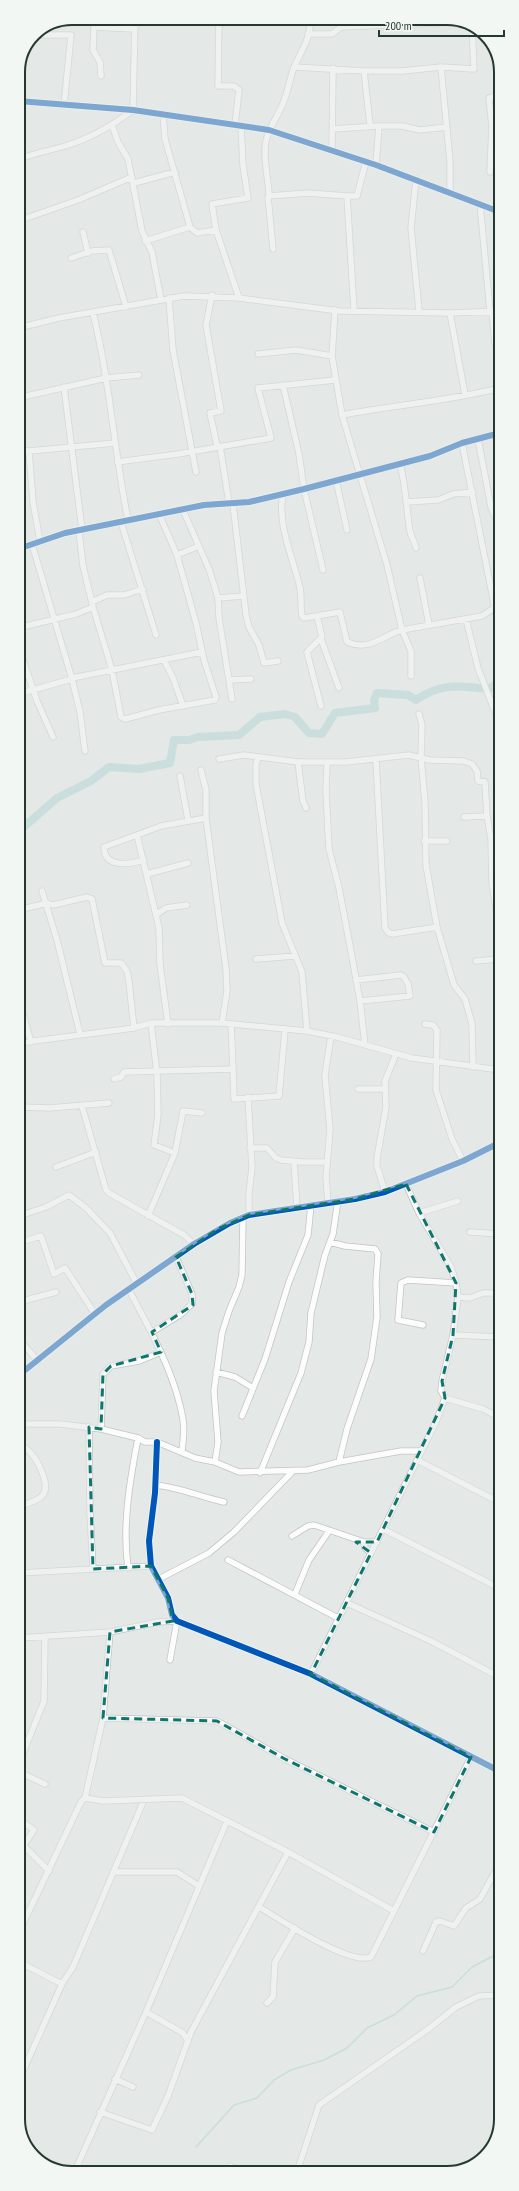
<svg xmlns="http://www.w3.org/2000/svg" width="519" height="2191" font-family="'PT Sans Narrow',sans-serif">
<rect width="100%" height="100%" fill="#e4e8e6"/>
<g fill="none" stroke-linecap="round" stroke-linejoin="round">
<!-- stream -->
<path stroke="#a8d2d2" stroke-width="1.5" d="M 196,2147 L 234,2105 L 257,2098 L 274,2080 L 291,2070 L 324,2060 L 347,2048 L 367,2028 L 394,2015 L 417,1996 L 452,1987 L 472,1967 L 501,1952"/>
<!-- river -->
<path stroke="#a8d2d2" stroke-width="8" d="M 18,832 L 57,798 L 91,781 L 109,767 L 139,769 L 170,763 L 174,740 L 189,740 L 198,737 L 239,735 L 260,717 L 285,714 L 295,717 L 309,733 L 322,734 L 335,713 L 375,708 L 374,700 L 377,693 L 408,695 L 416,700 C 441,682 460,686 489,689 L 500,681"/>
<!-- minor casing -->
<g stroke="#c1c5c3" stroke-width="7">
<path id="minor" d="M 219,18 L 218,86 L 234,86 L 239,90 L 235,125
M 308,34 L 332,34 L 341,27 L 461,22
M 33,35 L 71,35 L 64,105
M 294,67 L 364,71 L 402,71 L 441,67 L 474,69 L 472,27
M 441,67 L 450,162 L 450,191
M 364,71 L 370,125
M 101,76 L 100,62 L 93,50 L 94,27 L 135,29
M 18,101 L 133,110 L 269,130 L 376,165 L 500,212
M 163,115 L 165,139 L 190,227
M 112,125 L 118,142 L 128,159 L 142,231 L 152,252 L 161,300
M 492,127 L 500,127
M 332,129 L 379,126
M 491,150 L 500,148
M 332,151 L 333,68
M 18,160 C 33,153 49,151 65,146 C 89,139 113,125 133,110 L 135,18
M 376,165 L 379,126 L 402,126 L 420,130 L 447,127
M 490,172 L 492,127 L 489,98 L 500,94
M 416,179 L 411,228 L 419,311
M 134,183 L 175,172
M 269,196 L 308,193 L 347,196
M 480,204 L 490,311
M 18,221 L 78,200 L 132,177
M 83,232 L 88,253
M 145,241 L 190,227 L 197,233 L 216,230
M 273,249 L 268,197 L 269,196 C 269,179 262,157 266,141 C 268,129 276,119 281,108 C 287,96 289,82 293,70 C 300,52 312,38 310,18
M 71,258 L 92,251 L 109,250 L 126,307
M 212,295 L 206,325 L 221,411 L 210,413 L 217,446
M 169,298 L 173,350 L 196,472
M 239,298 L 216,230 L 212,204 L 248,198 L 243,165 L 241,126
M 18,306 L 23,327
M 335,310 L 332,356 L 342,415 L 387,565 L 402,630 L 411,651 L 411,676
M 354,310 L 347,196 L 357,196 L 366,161
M 492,311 L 495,344 L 500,346
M 93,313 C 110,381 114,451 128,520
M 450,313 L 465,395
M 18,328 L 59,318 L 184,296 L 239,298 L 339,311 L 450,313 L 500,311
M 258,354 L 296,350 L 332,356
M 283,385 L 299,454 L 304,489 L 323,570
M 64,387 L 82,530
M 18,398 L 106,378 L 139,375
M 342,415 C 395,405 449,401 500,388
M 475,440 L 479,444 L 491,507 L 500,527
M 462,443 L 500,634
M 220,446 L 229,503
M 18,450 L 29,451 L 115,443
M 29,451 L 33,502 L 40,541
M 117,462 L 178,454 L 271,438 L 258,388 L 335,380
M 400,464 C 406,486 406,508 410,531 C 411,538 415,541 416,548
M 336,480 L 347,530
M 283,494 C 277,526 293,557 300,588 C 302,598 300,607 302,616 L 304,618 L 340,612 L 347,642 C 371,652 382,635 402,630 L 482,616 L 500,604
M 406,502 L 438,500 L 453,494 L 473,492
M 233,504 L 246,615 L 249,627 L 259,645 L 264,663 L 278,661
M 183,510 L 209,569 L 218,598 L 219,618 L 232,699
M 121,522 L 156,635
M 79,531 L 83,566 L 93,607 L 112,670 L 121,717 L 125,719 L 159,710 L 215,700 L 216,697 L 204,660 L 196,623 L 177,555 L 159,514
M 32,544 L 72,679 L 80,712 L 85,751
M 18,549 L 65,533 L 204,505 L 249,502 L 304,489 L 430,456 L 462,443 L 500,433
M 177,555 L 199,546
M 420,578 L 429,625
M 218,598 L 243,596
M 92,602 L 107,595 L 124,595 L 143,589
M 317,616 L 322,637 L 307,652 L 321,706
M 466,619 L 478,668 L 500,725
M 18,628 L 76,614 L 93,607
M 321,639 L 339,688
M 18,645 L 37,701 L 53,737
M 164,660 L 173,678 L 183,706
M 72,678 L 202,652
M 229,680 L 251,679
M 18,694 L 72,679
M 419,714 L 422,725 L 421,758 L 425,802 L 426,865 L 437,927
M 18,751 L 18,753
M 258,757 L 256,765 L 256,784 L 282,923 L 302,972 L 307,1031
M 219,759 L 244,755 L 298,762 L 346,762 L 409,755 L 429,760 L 464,761 L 472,764 L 477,771 L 478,781 L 485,782 L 487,816
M 376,760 L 385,928 L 389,933 L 392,934 L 437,927 L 454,985 L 465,999 L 472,1024 L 473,1067
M 298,762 L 303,801 L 306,808
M 327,762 L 326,792 L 329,849 L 339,888 L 350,946 L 360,1001 L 365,1045
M 201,770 L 206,790 L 206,818
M 180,776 L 188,820
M 464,817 L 487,816 L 491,839 L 492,883 L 500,933
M 137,835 L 104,847 C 104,869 131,864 144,860
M 491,839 L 500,839
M 424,841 L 447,841
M 147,874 L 188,863
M 42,891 L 57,940 L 80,1034
M 18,901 L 22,901 L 24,908 L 27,908 L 47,903 L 53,905 L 87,897 L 92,899 L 105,963 L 121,963 L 127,971 L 129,982 L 134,1028
M 157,914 L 166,908 L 187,905
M 256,959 L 295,956
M 476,961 L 500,959
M 356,980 L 401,975 L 404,977 L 408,984 L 410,996 L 360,1001
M 18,997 L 31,1042
M 151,1023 L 157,1073 L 158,1115 L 154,1145 L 175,1153
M 168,1024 L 160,964 L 159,928 L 137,835 L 161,826 L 206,818 L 226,969 L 227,991 L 222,1023
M 425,1024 L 433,1025 L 437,1030 L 436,1090 L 452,1139 L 463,1161
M 18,1043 L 134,1028 L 151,1023 L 222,1023 L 307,1031 L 337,1037 L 412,1058 L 500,1070
M 233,1069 L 234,1099 L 279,1096 L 285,1030
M 114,1079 L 121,1077 L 124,1072 L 233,1069 L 231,1024
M 358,1089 L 385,1089
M 248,1097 L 252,1168 L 249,1193 L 249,1215
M 82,1106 L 106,1190 L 109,1193 L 184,1235 L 194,1244
M 19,1107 L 49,1108 L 109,1103
M 250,1148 L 267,1148 L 276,1158 L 281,1160 L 302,1162 L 327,1162
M 294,1162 L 297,1207
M 56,1167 L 96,1152
M 406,1184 L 419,1213 L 451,1267 L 456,1283 L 458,1297 L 453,1335 L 442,1381 L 441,1391 L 445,1398
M 385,1192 L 377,1166 L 377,1158 L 386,1107 L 385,1081 L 396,1054
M 328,1203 L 326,1177 L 330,1130 L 325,1075 L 331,1036
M 419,1213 L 458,1201
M 19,1216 L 46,1207 L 69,1195 L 86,1208 L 110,1233 L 137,1284
M 148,1216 L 175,1153 L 183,1111 L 202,1113
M 470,1232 L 501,1234
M 19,1240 L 21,1242 L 41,1236 L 54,1274 L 65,1268 L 95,1314
M 330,1242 L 345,1246 L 375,1249 L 378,1254 L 376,1282 L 377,1317 L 371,1359 L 347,1429 L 339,1462
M 497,1269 L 501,1269
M 129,1290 C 150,1329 176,1376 183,1420 C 185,1430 183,1441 182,1451
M 458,1297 L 470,1298 L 483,1293 L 501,1293
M 19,1302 L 56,1292
M 423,1325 L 398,1320 L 401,1283 L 408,1280 L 456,1283
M 152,1332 L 180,1315 L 192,1304 L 192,1294 L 176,1257
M 453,1335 L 501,1337
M 19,1339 L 38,1361
M 216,1372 L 235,1377 L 253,1388
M 19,1375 L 106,1305 L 194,1244 L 230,1223 L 249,1215 L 355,1199 L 385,1192 L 463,1161 L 501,1142
M 242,1416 L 265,1359 L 289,1282 L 308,1235 L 311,1205
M 19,1424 L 60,1424 L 101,1429 L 138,1438 L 145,1442 L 157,1442 L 195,1458 L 215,1462 L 239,1472 L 308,1470 L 339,1462 L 401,1451 L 421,1451
M 89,1427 L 90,1513 L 93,1569
M 101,1429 L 103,1374 L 111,1366 L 139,1361 L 161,1352
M 157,1442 L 155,1493 L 149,1541 L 151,1566 L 168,1598 L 172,1615 L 177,1621 L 311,1674 L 501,1772
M 19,1444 C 22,1446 26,1448 29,1451 C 37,1459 52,1486 42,1496 C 36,1502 26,1504 19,1506
M 417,1460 L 501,1503
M 215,1462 L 218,1442 L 214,1391 L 222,1333 L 229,1311 L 239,1287 L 242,1275 L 243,1218
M 260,1473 L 301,1373 L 309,1342 L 311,1313 L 325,1255 L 333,1234 L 338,1200
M 155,1485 C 179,1487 200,1497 224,1502
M 383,1529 L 501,1589
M 292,1536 L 308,1526 L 314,1525 L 364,1542 L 377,1542
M 364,1542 L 365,1548 L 371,1553
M 228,1560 L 338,1618
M 128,1568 C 122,1525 130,1480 138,1438
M 19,1573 L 151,1566
M 157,1580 L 209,1553 L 234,1532 L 293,1471
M 295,1594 L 309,1560 L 329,1531
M 347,1603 L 433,1642 L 501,1678
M 19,1638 L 110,1632 L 158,1622 L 177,1621 L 170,1660
M 311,1674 L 436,1422 L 445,1398 L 483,1409 L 501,1418
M 103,1718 L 217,1721 L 285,1759 L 434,1832
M 19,1763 L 44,1701 L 45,1636
M 19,1772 L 45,1784
M 85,1798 L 103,1801 L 182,1798 L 288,1852 L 394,1911
M 19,1819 L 34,1830 L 24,1845
M 19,1841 L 49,1871
M 113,1872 L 177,1872 L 199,1886
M 259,1907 C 281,1920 350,1966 371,1957 L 471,1757
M 19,1932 L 81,1802 L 85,1798 L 103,1718 L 110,1632
M 423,1951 L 436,1922 L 440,1921 L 454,1926 L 466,1908 L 480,1899 L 501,1861
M 19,1962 L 62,1984
M 267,2003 L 273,1997 L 275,1962 L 295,1928
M 146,2012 L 183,2033 L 188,2041
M 115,2079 L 133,2087
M 19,2080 L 62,1984 L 73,1967 L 144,1800
M 100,2112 L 152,2130 L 168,2096 L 191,2032 L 288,1852
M 230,2166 L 245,2172
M 297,2172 L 319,2105 L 427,2030 L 456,2007 L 479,1996 L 501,1995
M 74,2173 L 146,2012 L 227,1821"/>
</g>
<!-- minor -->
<use href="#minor" stroke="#fbfcfb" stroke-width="5.5"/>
<!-- cycleway casing -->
<g stroke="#f2f7f4" stroke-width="8">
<path id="cycleway" d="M 18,101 L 133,110 L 269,130 L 376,165 L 500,212
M 18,549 L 65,533 L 204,505 L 249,502 L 304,489 L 430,456 L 462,443 L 500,433
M 19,1375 L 106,1305 L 194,1244 L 230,1223 L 249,1215 L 355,1199 L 385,1192 L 463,1161 L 501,1142
M 157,1442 L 155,1493 L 149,1541 L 151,1566 L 168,1598 L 172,1615 L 177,1621 L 311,1674 L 501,1772"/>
</g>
<!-- cycleway -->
<use href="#cycleway" stroke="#0057b8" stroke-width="6"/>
</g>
<!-- marked area -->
<path d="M0 0H519V2191H0ZM 406,1184 L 456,1283 L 453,1335 L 442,1381 L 445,1398 L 377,1542 L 356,1542 L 371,1553 L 311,1674 L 471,1757 L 434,1832 L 285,1759 L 217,1721 L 103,1718 L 110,1632 L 173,1621 L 168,1598 L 151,1566 L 93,1569 L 89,1427 L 101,1429 L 103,1374 L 111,1366 L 161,1352 L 152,1332 L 193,1305 L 192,1294 L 176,1257 L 218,1229 L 249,1215 L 355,1199 Z" fill="#e4e8e6" fill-opacity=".55" fill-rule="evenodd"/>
<path fill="none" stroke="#0f766e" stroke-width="3" stroke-dasharray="8 5" stroke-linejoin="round" d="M 406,1184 L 456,1283 L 453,1335 L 442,1381 L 445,1398 L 377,1542 L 356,1542 L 371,1553 L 311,1674 L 471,1757 L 434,1832 L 285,1759 L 217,1721 L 103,1718 L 110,1632 L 173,1621 L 168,1598 L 151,1566 L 93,1569 L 89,1427 L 101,1429 L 103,1374 L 111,1366 L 161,1352 L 152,1332 L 193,1305 L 192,1294 L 176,1257 L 218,1229 L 249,1215 L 355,1199 Z"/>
<!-- crop -->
<path d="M0 0H519V2191H0ZM72 25H447A47 47 0 0 1 494 72V2119A47 47 0 0 1 447 2166H72A47 47 0 0 1 25 2119V72A47 47 0 0 1 72 25Z" fill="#f2f7f4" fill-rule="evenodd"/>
<path fill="none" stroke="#243a31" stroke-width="2" d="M72 25H447A47 47 0 0 1 494 72V2119A47 47 0 0 1 447 2166H72A47 47 0 0 1 25 2119V72A47 47 0 0 1 72 25Z"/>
<!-- scale -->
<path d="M379 30v6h125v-6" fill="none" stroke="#243a31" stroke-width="2"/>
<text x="385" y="30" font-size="12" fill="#243a31" stroke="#f2f7f4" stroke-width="3" paint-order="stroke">200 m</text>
</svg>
